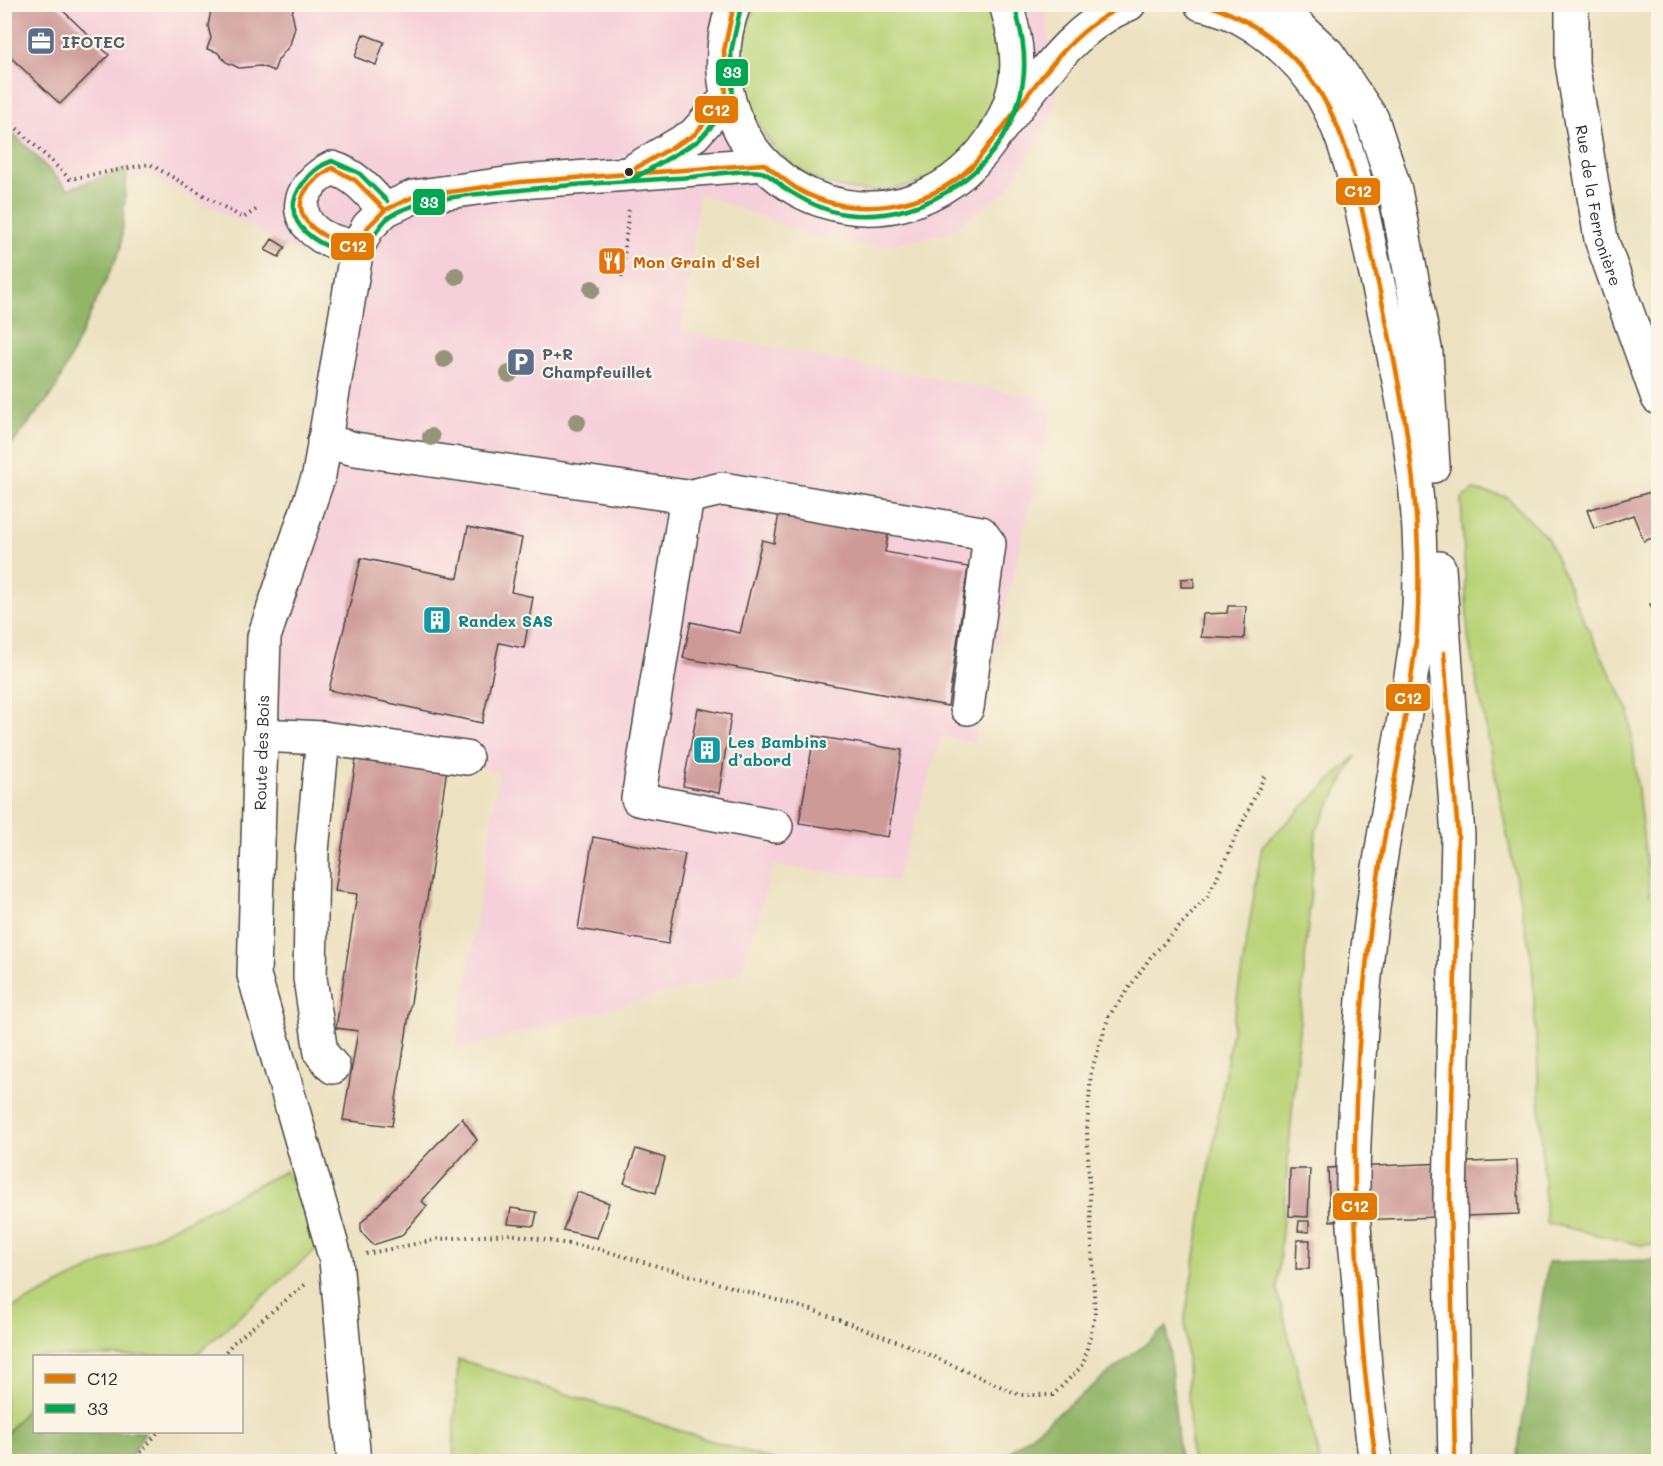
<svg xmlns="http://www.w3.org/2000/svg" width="1663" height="1466" font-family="Mali,sans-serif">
<rect width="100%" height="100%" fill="#fcf5e5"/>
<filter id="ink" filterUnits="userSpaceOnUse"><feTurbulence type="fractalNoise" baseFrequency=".0167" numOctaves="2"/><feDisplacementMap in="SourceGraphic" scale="12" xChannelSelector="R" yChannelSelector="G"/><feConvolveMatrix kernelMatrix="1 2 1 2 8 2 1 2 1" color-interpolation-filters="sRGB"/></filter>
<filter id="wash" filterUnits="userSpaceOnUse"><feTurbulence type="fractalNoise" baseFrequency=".008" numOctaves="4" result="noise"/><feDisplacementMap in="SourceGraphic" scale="24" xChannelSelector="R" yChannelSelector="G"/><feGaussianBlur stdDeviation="1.35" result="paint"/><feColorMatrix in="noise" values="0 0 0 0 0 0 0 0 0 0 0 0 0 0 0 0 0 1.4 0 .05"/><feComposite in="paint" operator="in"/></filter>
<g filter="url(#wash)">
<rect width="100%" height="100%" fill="#ece2c1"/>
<!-- built -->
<path fill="#f5cfda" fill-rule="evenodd" d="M 4,5 L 1046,5 L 1056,109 L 1006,192 L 947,233 L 877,247 L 817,238 L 699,193 L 682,331 L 1054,401 L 974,743 L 942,736 L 896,881 L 774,865 L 741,973 L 456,1050 L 499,772 L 272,716 L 334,270 L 151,176 L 68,189 L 5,129 ZM 668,439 L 642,654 L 656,530 Z"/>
<!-- green -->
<path fill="#b9d378" stroke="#727f52" stroke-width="1.5" d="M 757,5 L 987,5 C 999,26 1003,50 1000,75 C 987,211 797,235 751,106 C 740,75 739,34 757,5 Z
M 1473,490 L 1507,497 L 1548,539 L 1578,608 L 1629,711 L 1650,896 L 1658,903 L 1658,1244 L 1641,1245 L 1546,1223 L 1532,961 L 1468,637 L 1461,499 Z
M 1356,756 L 1316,831 L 1277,1289 L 1320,1461 L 1191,1461 L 1185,1318 L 1262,846 Z
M 285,1171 L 329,1238 L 195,1356 L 34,1356 L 34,1405 L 29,1406 L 5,1435 L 5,1312 Z
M 458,1359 L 774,1461 L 453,1461 Z"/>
<!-- forest -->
<path fill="#92b568" stroke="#5e704a" stroke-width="1.5" d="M 5,125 L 68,189 L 127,168 L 121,248 L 55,390 L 9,448 L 4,448 Z
M 1658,1260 L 1658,1461 L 1516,1461 L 1548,1262 Z
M 1167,1327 L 1180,1461 L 1001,1461 L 1002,1458 Z
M 34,1405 L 34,1432 L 145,1432 L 128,1461 L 5,1461 L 5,1436 L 29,1406 Z"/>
<g id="blocks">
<!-- building -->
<path fill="#ce9a98" d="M 4,4 L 56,4 L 109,55 L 60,104 L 4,51 Z
M 214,4 L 295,4 L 292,13 L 295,27 L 290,45 L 278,60 L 274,71 L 261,66 L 239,68 L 226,62 L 217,52 L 207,49 L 211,38 L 208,26 L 211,10 Z
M 363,34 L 384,42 L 376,65 L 355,57 Z
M 272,239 L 285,247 L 279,257 L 265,250 Z
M 1658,490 L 1658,536 L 1644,541 L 1633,515 L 1594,529 L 1587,510 Z
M 779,513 L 889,530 L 885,552 L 968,567 L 948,706 L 683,658 L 691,622 L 740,633 L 762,540 L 774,543 Z
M 468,527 L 522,538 L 511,592 L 533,597 L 524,648 L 499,643 L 482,723 L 329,690 L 361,558 L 458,578 Z
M 1194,578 L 1194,587 L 1181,587 L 1181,579 Z
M 1658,603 L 1658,621 L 1650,604 Z
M 1228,606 L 1246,606 L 1244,639 L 1201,637 L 1203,614 L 1227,613 Z
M 698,708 L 731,715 L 719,793 L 683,786 Z
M 814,736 L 902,750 L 888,837 L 799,823 Z
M 357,754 L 447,769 L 392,1126 L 343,1120 L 358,1031 L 336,1028 L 357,894 L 335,891 Z
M 593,837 L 685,854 L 668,944 L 578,929 Z
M 462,1118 L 477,1140 L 422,1201 L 427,1206 L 401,1236 L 373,1245 L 361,1232 L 361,1223 Z
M 636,1149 L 665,1158 L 656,1193 L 624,1183 Z
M 1517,1160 L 1519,1214 L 1330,1221 L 1328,1168 Z
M 1290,1169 L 1310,1169 L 1308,1217 L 1289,1216 Z
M 577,1192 L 609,1203 L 597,1238 L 563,1230 Z
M 511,1208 L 537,1212 L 534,1226 L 508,1224 Z
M 1299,1221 L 1309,1221 L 1309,1232 L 1298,1231 Z
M 1297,1240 L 1310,1240 L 1309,1269 L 1296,1269 Z"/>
</g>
</g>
<g filter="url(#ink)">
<use href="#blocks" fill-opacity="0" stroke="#484642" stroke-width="1.5"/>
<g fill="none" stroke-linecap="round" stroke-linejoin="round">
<!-- minor casing -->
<g stroke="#484642" stroke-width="36">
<g id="minor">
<path id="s1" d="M 1572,4 L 1572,63 L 1601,239 L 1658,398"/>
<path d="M 634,170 L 694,135 L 726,99"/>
<path d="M 357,248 C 345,245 331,242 321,236 C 287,214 302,183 332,168 C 356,175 369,192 385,210"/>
<path d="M 324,441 L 355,449 L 687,497 L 638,799 L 776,826"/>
<path d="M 687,497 L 722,489 L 981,533 L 989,544 L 967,708"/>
<path d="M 260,735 L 323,738 L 466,758"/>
<path d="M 323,738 L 312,851 L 310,978 L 321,1053 L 333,1067"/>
<path id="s2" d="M 354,1462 L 336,1260 L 254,975 L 264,637 L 319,475 L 357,248 L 368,227 L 385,210 L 413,197 L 520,182 L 764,164"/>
</g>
</g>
<!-- major casing -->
<g stroke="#484642" stroke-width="36">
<path id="major" d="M 734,4 C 701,91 749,189 844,206 C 923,220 996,164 1014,89 C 1021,61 1014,32 1006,4"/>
</g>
<!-- highway casing -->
<g stroke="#484642" stroke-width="36">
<path id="highway" d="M 1201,4 C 1249,12 1298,55 1322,95 C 1351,144 1360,203 1372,257 C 1400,380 1430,505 1417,632 C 1414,665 1407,698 1402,731 C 1386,825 1368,920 1362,1014 C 1358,1075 1352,1139 1353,1200 C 1353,1228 1357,1256 1359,1285 C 1363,1344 1367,1403 1376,1462
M 1263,4 L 1299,27 L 1328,54 L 1372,119 L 1395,190 L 1426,354 L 1433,466
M 999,130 C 1037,84 1071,27 1129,4
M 1439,568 L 1458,836 L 1450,1199 L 1455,1462"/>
</g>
<!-- path -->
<path stroke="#484642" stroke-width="4" stroke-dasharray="1.5 4.5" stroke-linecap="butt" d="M 4,116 L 70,179 L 150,164 L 243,218 L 259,208
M 622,277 L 629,206
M 366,1254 L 439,1239 L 510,1234 L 598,1249 L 815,1311 L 907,1345 L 1020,1395 L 1053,1395 L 1083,1365 L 1095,1316 L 1087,1131 L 1091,1072 L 1109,1016 L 1150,958 L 1208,896 L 1265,775
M 222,1356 L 233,1343 L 307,1283
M 133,1462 L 158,1432"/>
<!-- minor -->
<use href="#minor" stroke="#fff" stroke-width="33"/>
<!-- major -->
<use href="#major" stroke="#fff" stroke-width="33"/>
<!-- highway -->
<use href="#highway" stroke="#fff" stroke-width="33"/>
<!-- bus-1 casing -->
<g stroke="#fcf5e5" stroke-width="9">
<path id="bus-1" d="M 1203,4 C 1252,17 1296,52 1322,96 C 1352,146 1360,204 1373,260 C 1401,385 1425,503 1417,632 C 1406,736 1381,838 1369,941 C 1347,1116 1351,1288 1376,1462
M 332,168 L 355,180 L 385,210 L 368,227 L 357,248 C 307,236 273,203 332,168 Z
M 627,173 L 694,135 L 726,99 L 724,51 L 734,4
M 385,210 L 413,197 L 520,182 L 764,164 C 776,173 788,184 801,191 C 855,220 927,209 971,167 C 981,158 988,145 997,135 C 1036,86 1069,29 1128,4
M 1444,653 L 1458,836 L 1450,1199 L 1455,1462"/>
</g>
<!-- bus-2 casing -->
<g stroke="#fcf5e5" stroke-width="9">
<path id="bus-2" d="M 633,179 L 698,141 L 733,103 L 731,52 L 741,6
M 387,201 L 359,173 L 332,161 C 320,165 310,173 303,183 C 272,224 324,250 357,255 C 367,252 377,226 388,218 C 412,198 488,193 520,190 C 577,183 635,181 692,177 C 711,175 743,169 761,172 C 768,173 777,182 783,187 C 801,199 823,211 845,214 C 927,225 1012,164 1023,81 C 1027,55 1021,29 1014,4"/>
</g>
<!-- bus-1 -->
<use href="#bus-1" stroke="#e47902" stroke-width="4.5"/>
<!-- bus-2 -->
<use href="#bus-2" stroke="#00a651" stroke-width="4.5"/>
</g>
<!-- trees -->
<g fill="#959479">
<circle cx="456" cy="276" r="9"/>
<circle cx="592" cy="289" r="9"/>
<circle cx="444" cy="359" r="9"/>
<circle cx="509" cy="374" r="9"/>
<circle cx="577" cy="422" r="9"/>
<circle cx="431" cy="437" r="9"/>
</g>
</g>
<!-- icons -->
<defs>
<g id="office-square" transform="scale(1.5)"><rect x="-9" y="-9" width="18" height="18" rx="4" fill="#5c6f8a" stroke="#fcf5e5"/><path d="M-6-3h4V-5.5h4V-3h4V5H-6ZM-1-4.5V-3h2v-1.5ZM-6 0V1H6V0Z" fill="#fff"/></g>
<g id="restaurant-square" transform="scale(1.5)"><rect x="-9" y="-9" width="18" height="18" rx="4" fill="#e8710a" stroke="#fcf5e5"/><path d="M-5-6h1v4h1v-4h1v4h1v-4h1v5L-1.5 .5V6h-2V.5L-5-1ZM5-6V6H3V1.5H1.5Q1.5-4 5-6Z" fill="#fff"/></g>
<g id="parking-square" transform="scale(1.5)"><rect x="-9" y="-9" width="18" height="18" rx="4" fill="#5c6f8a" stroke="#fcf5e5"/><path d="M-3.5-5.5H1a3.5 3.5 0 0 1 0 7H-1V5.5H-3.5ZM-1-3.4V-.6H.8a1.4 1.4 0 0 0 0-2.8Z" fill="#fff"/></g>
<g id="building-square" transform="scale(1.5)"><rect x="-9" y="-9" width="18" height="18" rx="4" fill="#0f9aa8" stroke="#fcf5e5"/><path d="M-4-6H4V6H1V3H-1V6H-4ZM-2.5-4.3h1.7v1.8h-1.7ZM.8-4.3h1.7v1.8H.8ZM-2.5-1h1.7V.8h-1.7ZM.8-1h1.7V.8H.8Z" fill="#fff"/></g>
</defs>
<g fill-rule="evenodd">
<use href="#office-square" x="41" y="41"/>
<use href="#restaurant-square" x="612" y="261"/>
<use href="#parking-square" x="521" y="362"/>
<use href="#building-square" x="437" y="620"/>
<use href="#building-square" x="707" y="750"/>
</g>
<!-- markers -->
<circle fill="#2b2b2b" stroke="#fcf5e5" stroke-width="2" cx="629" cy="172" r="5"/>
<g text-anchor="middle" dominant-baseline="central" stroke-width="4.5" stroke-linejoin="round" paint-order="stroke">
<!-- service labels -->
<g font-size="16" font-weight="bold" fill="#4e5e75" stroke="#fcf5e5" text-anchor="start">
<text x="62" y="41">IFOTEC</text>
<text x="542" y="353">P+R<tspan x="542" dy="18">Champfeuillet</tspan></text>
</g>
<!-- street labels -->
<g font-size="16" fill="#2b2b2b" stroke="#fcf5e5">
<text stroke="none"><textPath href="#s1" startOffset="204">Rue de la Ferronière</textPath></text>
<text stroke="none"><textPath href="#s2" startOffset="722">Route des Bois</textPath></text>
</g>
<!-- food labels -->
<g font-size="16" font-weight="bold" fill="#c56008" stroke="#fcf5e5" text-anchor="start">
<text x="633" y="261">Mon Grain d'Sel</text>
</g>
<!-- culture labels -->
<g font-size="16" font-weight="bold" fill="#0d838f" stroke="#fcf5e5" text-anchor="start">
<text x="458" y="620">Randex SAS</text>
<text x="728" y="741">Les Bambins<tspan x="728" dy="18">d’abord</tspan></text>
</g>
</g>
<g stroke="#fcf5e5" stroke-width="2">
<rect x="715" y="58" width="34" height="29" rx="6" fill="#00a651"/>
<rect x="694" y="95" width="45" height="29" rx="6" fill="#e47902"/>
<rect x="1335" y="177" width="46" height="29" rx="6" fill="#e47902"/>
<rect x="412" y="188" width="34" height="28" rx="6" fill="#00a651"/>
<rect x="330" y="232" width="45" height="29" rx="6" fill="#e47902"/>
<rect x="1385" y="683" width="46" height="29" rx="6" fill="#e47902"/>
<rect x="1332" y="1192" width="46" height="29" rx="6" fill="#e47902"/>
</g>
<g font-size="16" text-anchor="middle" font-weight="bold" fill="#fff">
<text x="732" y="78">33</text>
<text x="716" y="116">C12</text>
<text x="1358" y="197">C12</text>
<text x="429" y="208">33</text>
<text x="353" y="252">C12</text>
<text x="1408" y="704">C12</text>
<text x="1355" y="1212">C12</text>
</g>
<!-- margin -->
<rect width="1663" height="1466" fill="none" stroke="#fcf5e5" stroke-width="24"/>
<!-- legend -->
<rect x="33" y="1355" width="210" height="78" fill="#fcf5e5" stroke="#a8a49b" stroke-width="1.5"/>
<rect x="45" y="1374" width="30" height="9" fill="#e47902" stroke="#a8a49b" stroke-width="1.5"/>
<text x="87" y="1385" font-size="18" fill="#2b2b2b">C12</text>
<rect x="45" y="1404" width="30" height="9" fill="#00a651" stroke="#a8a49b" stroke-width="1.5"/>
<text x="87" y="1415" font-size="18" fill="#2b2b2b">33</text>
</svg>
